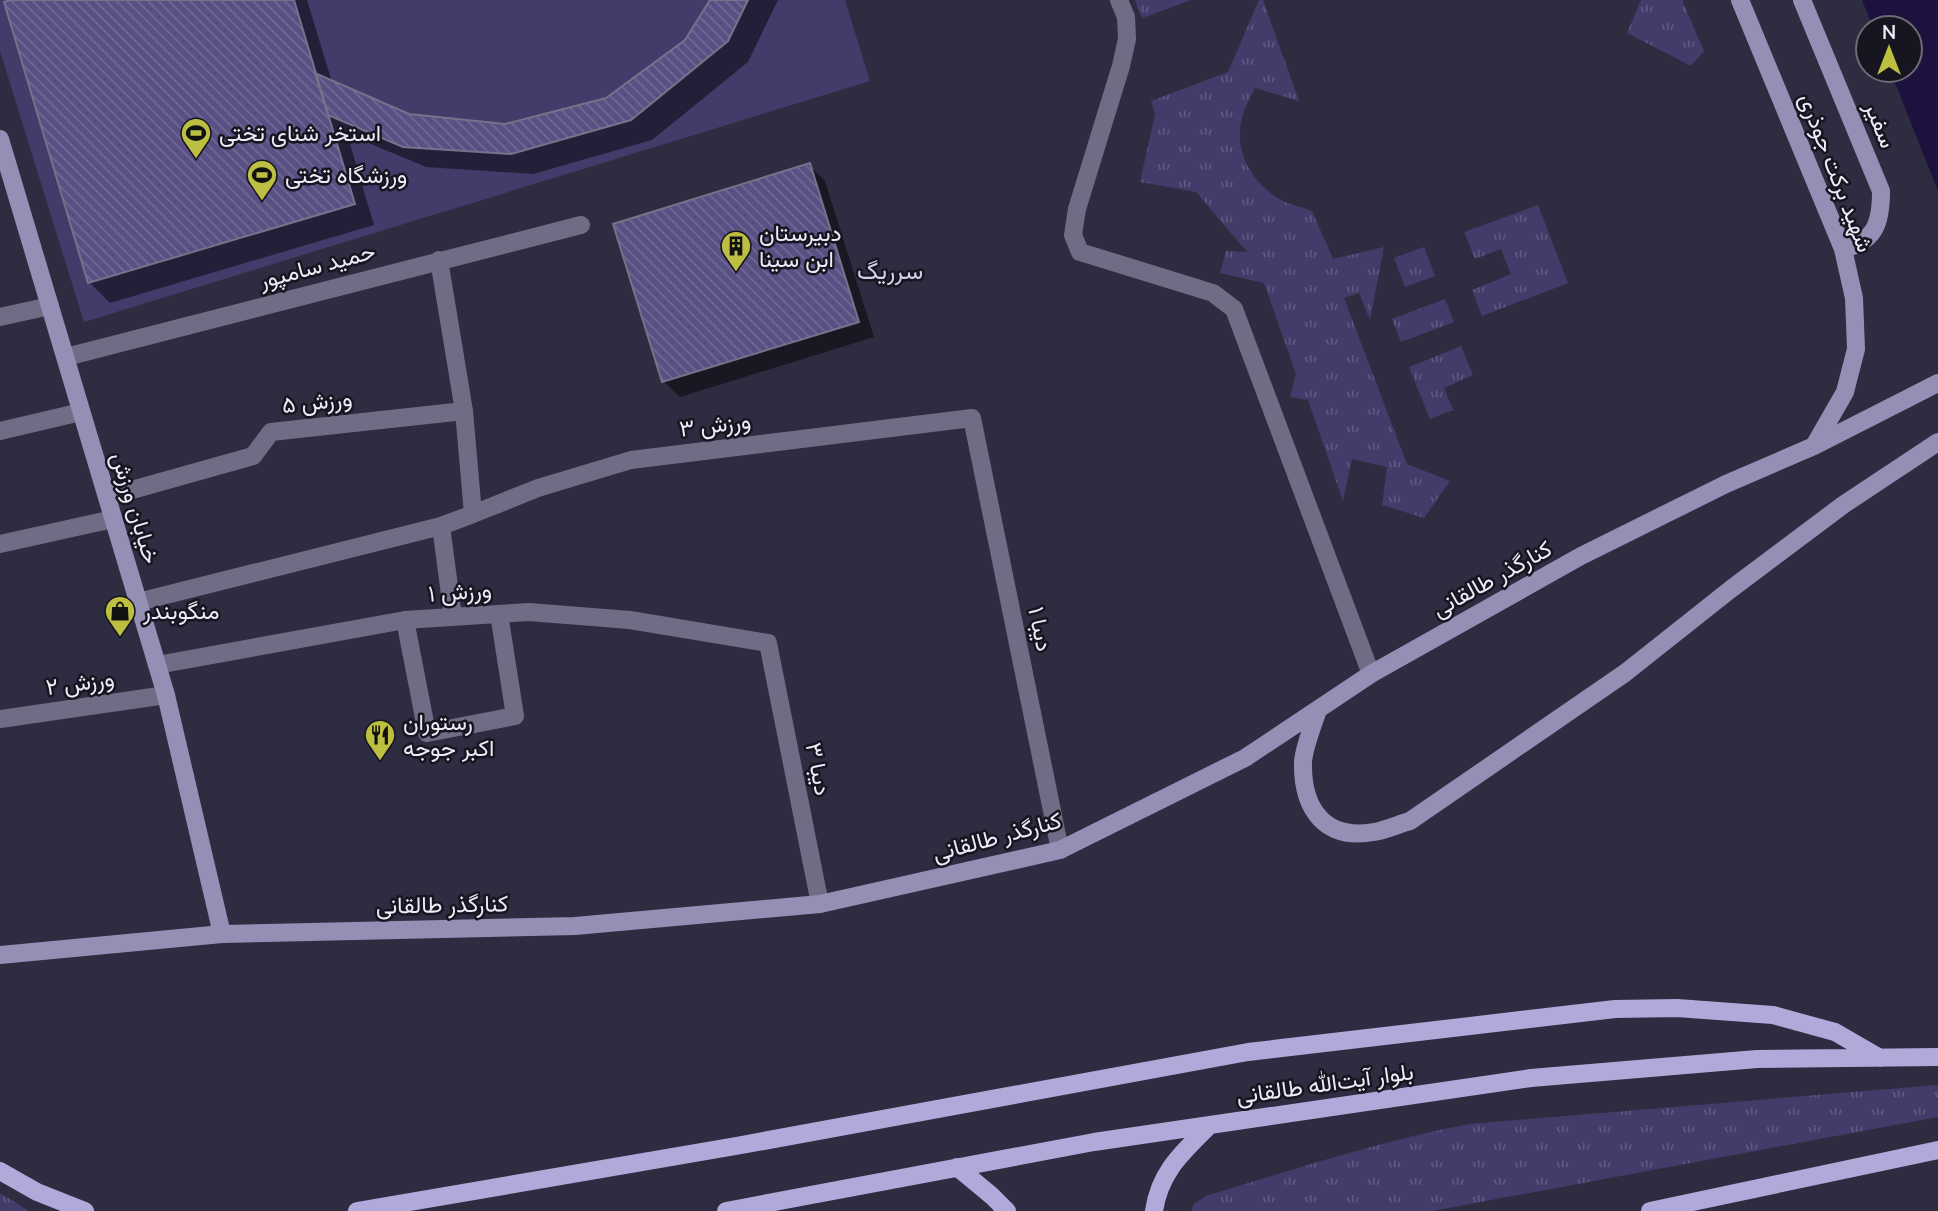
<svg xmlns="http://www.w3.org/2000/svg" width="1938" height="1211" font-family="'Nunito Sans',Vazirmatn,sans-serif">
<defs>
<pattern id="grass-tufts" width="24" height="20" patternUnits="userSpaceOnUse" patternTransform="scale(1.75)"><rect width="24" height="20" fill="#443b6a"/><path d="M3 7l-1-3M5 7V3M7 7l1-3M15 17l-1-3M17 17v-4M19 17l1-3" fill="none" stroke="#5f5880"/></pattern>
<pattern id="building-back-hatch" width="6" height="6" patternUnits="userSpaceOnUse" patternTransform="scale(1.75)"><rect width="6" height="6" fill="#585083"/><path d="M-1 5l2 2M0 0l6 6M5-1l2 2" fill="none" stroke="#706995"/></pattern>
</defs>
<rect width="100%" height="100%" fill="#2e2c40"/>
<!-- grass -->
<path fill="url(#grass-tufts)" d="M 1135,0 L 1191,0 L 1142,18 Z
M 1259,0 L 1263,0 L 1299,101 L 1255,88 C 1249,100 1241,115 1240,129 C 1237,158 1256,186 1281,200 C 1290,205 1302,207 1312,211 L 1333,259 L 1384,247 L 1370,320 L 1359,293 L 1344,298 L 1407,464 L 1450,481 L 1424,518 L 1382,505 L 1387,467 L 1352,459 L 1343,501 L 1308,400 L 1290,397 L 1296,374 L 1264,283 L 1220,273 L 1226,251 L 1247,252 L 1196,192 L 1140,182 L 1155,114 L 1151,101 L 1228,72 Z
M 1641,0 L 1682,0 L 1704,51 L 1691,66 L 1627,33 Z
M 1538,205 L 1568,283 L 1482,316 L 1472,290 L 1511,274 L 1501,249 L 1475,259 L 1464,232 Z
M 1424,247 L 1435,276 L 1405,287 L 1394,258 Z
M 1445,299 L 1454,322 L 1401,342 L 1392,319 Z
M 1461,346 L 1473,375 L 1444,388 L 1453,410 L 1430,419 L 1409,367 Z
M 1938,1085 L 1938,1117 L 1432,1211 L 1191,1211 L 1194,1204 L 1206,1196 C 1292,1170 1380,1141 1469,1124 Z
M 0,1193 L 29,1211 L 0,1211 Z"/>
<!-- pitch -->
<path fill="#443b6a" d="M 0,0 L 845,0 L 870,81 L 84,322 L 0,51 Z"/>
<!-- water -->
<path fill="#1d123f" d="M 1862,0 L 1938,0 L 1938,191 L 1890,70 L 1910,70 L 1910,28 L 1873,28 Z"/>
<!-- shadow -->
<path fill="#0007" d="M 17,0 L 307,0 L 332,82 L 408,116 L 505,125 L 606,100 L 686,41 L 713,0 L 778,0 L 748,62 L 652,140 L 533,174 L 426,167 L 347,134 L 374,225 L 110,303 L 89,282 Z
M 809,165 L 825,181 L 874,337 L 680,397 L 664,382 L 615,225 Z"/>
<!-- building -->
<path fill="url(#building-back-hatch)" stroke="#75728a" stroke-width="2" d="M 11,0 L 294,0 L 355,204 L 88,283 L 4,2 Z
M 710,0 L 748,0 L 728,41 L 631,120 L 511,154 L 403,147 L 328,115 L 315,73 L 409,114 L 505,124 L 606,98 L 685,40 Z
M 810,163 L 859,322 L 662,382 L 613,224 Z"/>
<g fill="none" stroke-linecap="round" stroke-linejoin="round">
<!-- lane -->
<path stroke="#6f6d85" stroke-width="18" d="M 1119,0 L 1126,17 L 1127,39 L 1121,66 L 1077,209 L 1073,235 L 1080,252 L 1213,293 L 1234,309 L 1371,674
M 405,620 L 427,733 L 515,716 L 499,614"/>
<!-- street -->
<path stroke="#6f6d85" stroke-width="18" d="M 439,260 L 464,411 L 473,514 L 441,526 L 453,617
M 0,317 L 50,306
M 66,357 L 581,225
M 0,431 L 81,412
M 107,497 L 253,456 L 271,432 L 464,411
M 473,514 L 538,488 L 631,460 L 972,418 L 1060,850
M 0,544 L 113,519
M 138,602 L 441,526
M 157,665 L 405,620 L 529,612 L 630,620 L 768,643 L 820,904
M 0,719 L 166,695"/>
<!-- secondary -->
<path stroke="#948fb5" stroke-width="18" d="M 1740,0 L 1843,249 L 1854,298 L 1856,349 L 1845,392 L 1814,446
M 1802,0 L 1881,191 C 1881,222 1876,241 1843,249
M 0,139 L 166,695 L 222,934
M 1318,710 C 1313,725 1304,747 1303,762 C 1302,808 1324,841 1374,832 C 1386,830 1399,824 1410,821 L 1625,673 L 1731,589 L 1843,505 L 1938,442
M 0,955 L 222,934 L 575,926 L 820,904 L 1060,850 L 1245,758 L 1371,674 L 1581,556 L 1726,484 L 1814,446 L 1938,383"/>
<!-- primary -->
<path stroke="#b0aadb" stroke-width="18" d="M 957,1167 L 992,1196 L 1007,1211
M 0,1171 L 37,1192 L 85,1211
M 357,1211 L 736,1146 L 1248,1052 L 1615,1009 L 1677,1008 L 1773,1015 L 1835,1032 L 1880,1058
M 726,1211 L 1094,1142 L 1531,1078 L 1757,1059 L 1938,1057
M 1154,1211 C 1160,1171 1183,1152 1210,1125
M 1650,1211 L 1938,1150"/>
</g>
<!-- icons -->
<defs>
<g id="stadium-pin" transform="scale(1.575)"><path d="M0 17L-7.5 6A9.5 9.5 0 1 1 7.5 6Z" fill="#bdbf43" stroke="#17151f"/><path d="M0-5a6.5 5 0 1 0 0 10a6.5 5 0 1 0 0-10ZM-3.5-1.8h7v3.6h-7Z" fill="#111"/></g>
<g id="building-pin" transform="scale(1.575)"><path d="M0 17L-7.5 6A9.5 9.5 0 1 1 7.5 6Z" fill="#bdbf43" stroke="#17151f"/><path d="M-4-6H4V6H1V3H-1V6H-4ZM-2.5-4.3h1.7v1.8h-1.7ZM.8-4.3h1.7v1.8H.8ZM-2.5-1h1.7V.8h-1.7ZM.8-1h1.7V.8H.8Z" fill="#111"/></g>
<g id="shop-pin" transform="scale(1.575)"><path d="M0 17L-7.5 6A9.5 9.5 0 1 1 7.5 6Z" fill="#bdbf43" stroke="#17151f"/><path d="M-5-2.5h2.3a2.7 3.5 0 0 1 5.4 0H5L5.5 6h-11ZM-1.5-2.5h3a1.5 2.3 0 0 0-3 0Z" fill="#111"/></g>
<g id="restaurant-pin" transform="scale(1.575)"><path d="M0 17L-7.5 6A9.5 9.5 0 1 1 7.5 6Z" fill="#bdbf43" stroke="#17151f"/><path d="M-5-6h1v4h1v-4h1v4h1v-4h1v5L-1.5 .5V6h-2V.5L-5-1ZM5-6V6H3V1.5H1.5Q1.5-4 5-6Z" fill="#111"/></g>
</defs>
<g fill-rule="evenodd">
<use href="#stadium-pin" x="196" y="133"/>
<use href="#stadium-pin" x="262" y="175"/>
<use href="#building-pin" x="736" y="246"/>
<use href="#shop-pin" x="120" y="611"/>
<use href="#restaurant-pin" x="380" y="735"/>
</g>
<g text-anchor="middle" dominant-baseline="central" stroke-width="5" stroke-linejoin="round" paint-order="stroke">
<!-- street labels -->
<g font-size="23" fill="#ecebf9" stroke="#17151f">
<text transform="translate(1880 125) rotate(68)">سفیر</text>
<text transform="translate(1836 173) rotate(69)">شهید برکت جوذری</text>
<text transform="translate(317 266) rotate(-15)">حمید سامپور</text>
<text transform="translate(317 402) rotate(-6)">ورزش ۵</text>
<text transform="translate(715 425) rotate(-7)">ورزش ۳</text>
<text transform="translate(135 508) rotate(73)">خیابان ورزش</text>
<text transform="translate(1492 579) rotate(-29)">کنارگذر طالقانی</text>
<text transform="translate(460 592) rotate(-4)">ورزش ۱</text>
<text transform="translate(1040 629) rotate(78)">دیبا ۱</text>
<text transform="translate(80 683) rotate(-8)">ورزش ۲</text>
<text transform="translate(818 769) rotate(79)">دیبا ۳</text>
<text transform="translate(997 837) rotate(-15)">کنارگذر طالقانی</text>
<text transform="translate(442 905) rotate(-1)">کنارگذر طالقانی</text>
<text transform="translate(1325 1084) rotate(-8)">بلوار آیت‌الله طالقانی</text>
</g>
<!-- poi labels -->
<g font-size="23" fill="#ecebf9" stroke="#17151f" text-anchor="start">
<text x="219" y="133">استخر شنای تختی</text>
<text x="285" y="175">ورزشگاه تختی</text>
<text x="759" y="233">دبیرستان<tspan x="759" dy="26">ابن سینا</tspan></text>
<text x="143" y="611">منگوبندر</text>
<text x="403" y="722">رستوران<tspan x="403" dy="26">اکبر جوجه</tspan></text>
</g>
<!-- neighbourhood labels -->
<g font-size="24" fill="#d3d0eb" stroke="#17151f">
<text x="890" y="271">سرریگ</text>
</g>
</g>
<!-- north arrow -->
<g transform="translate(1889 49)"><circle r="33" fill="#17151f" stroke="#6c6b76" stroke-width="2"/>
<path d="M0-5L12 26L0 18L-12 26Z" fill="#bdbf43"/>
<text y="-10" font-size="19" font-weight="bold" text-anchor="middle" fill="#ecebf9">N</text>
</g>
</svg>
